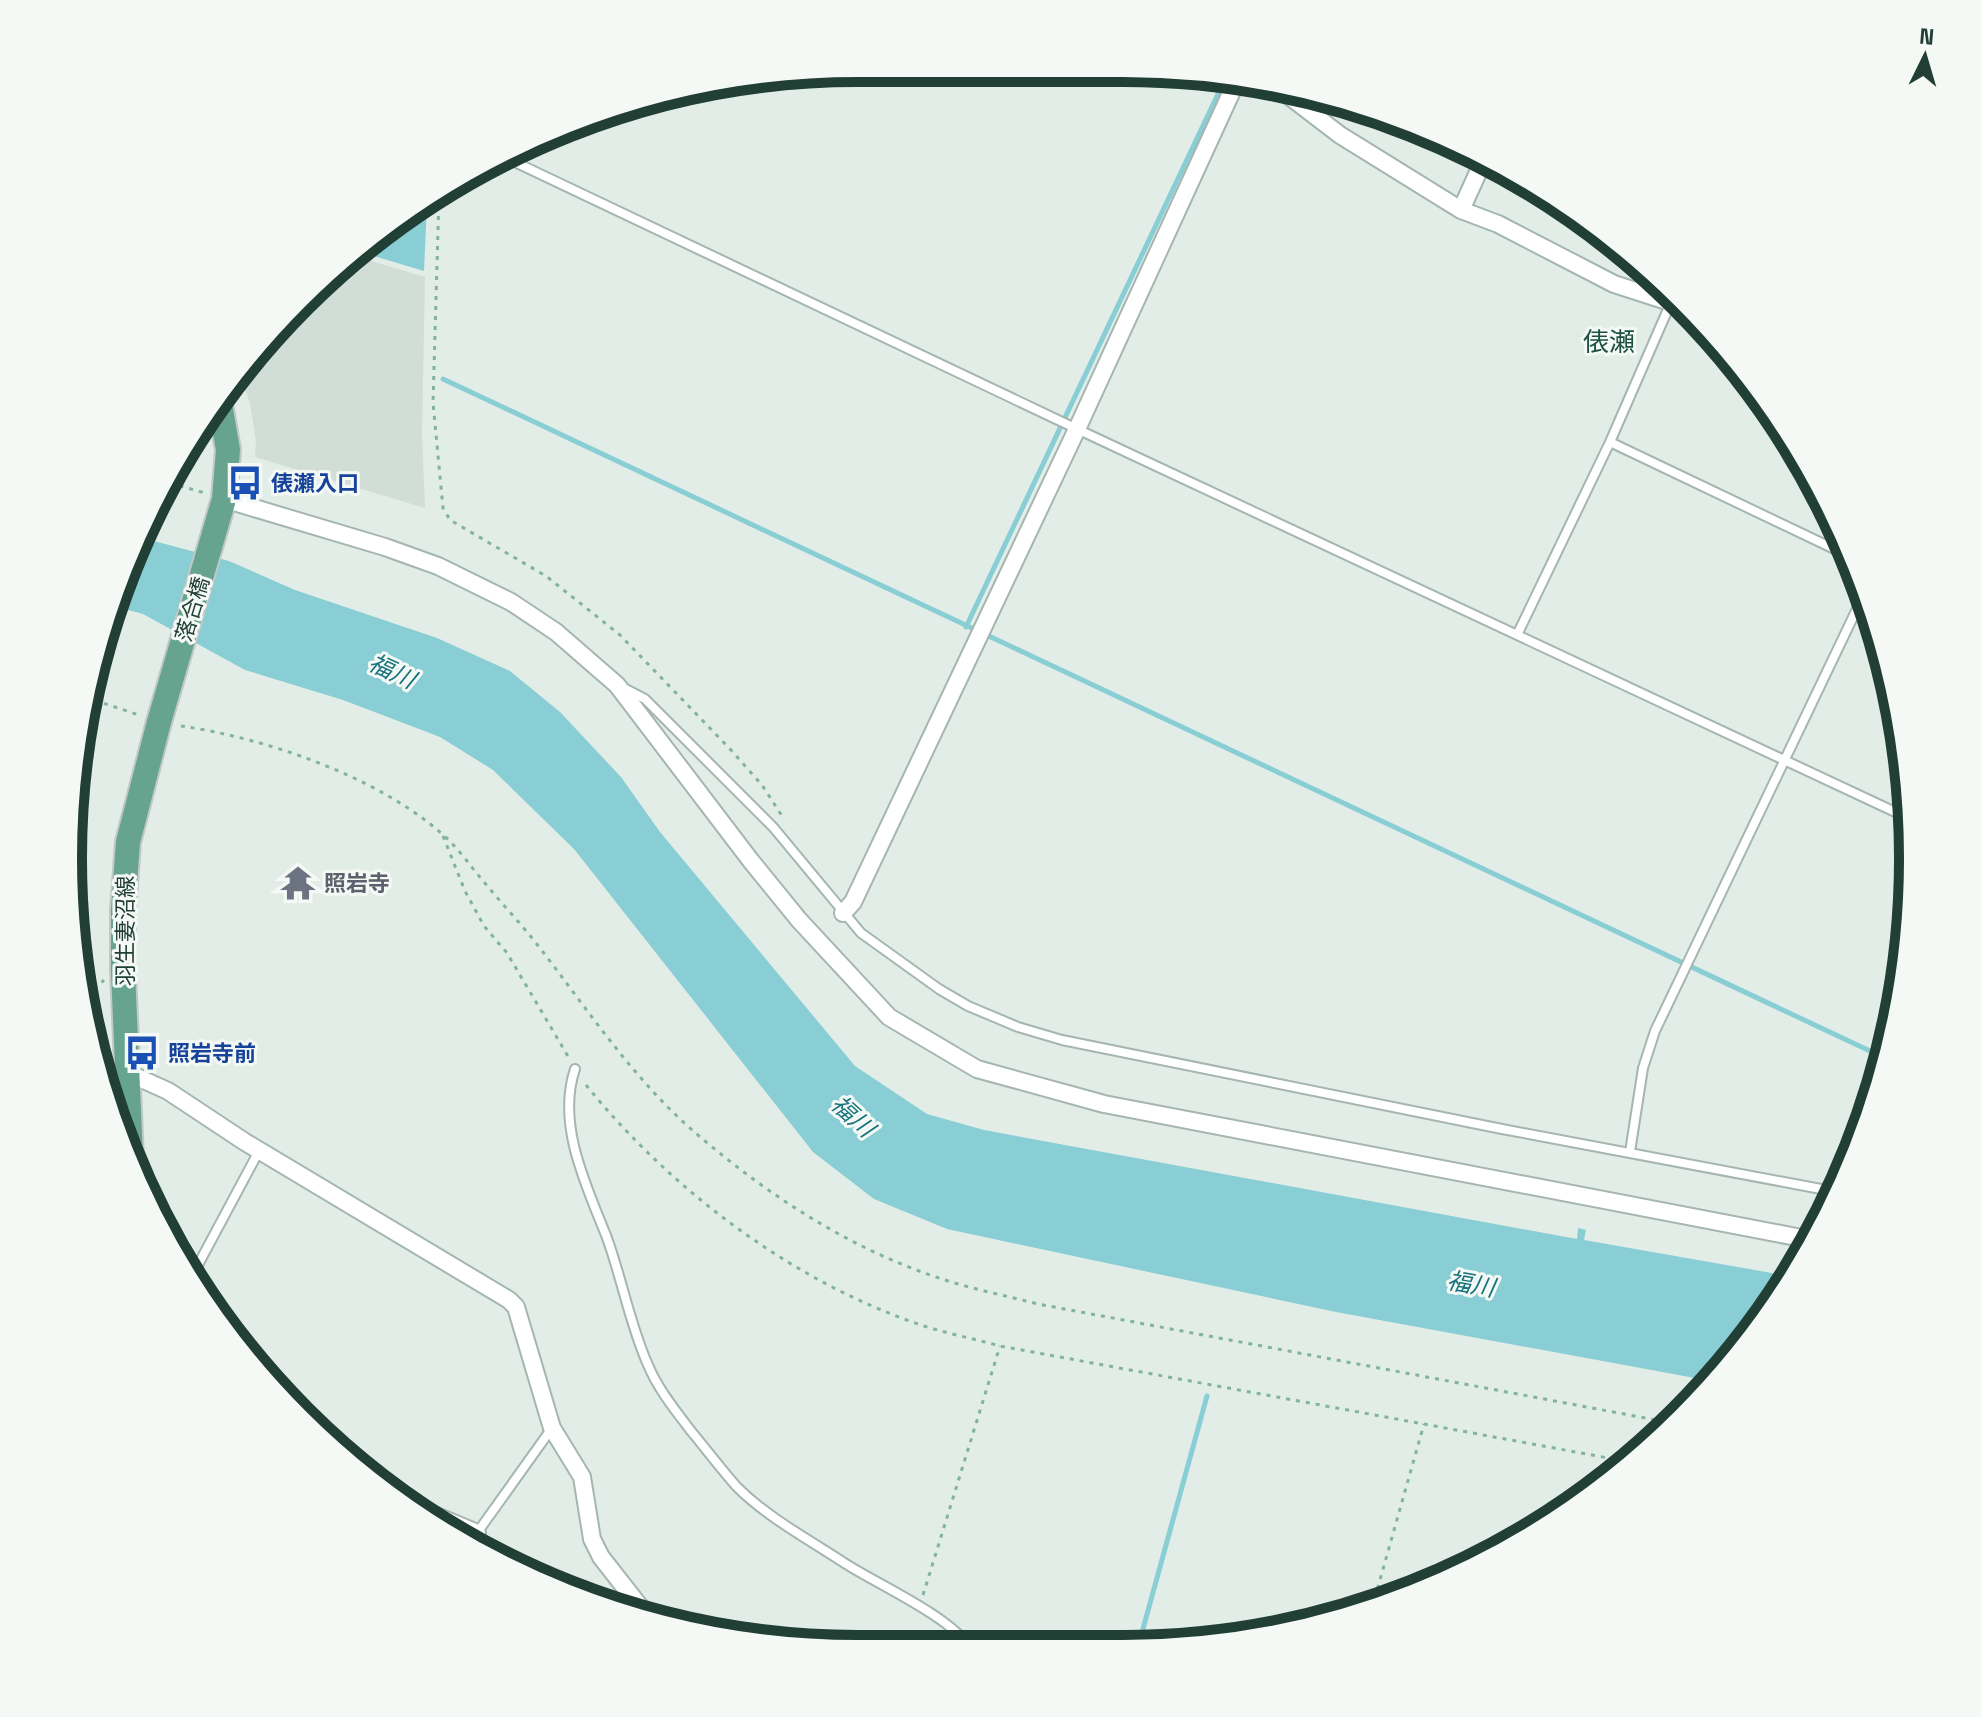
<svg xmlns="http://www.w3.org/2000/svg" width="1981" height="1717" font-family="'Space Grotesk','Noto Sans JP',sans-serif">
<rect width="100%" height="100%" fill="#e3ede8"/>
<!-- built -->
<path fill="#d1ddd7" d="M 351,255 L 425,277 L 422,435 L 425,508 L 255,457 L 256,442 L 250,403 L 238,371 L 338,264 Z"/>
<!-- water -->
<path fill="#89ced4" d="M 427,204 L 424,271 L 357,251 Z
M 139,537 L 229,561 L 295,590 L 437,638 L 510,671 L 560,712 L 621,777 L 660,832 L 855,1066 L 927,1114 L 984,1130 L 1577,1239 L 1578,1228 L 1586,1230 L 1584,1240 L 1789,1276 L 1749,1340 L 1711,1381 L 1336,1312 L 947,1229 L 874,1199 L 813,1152 L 574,849 L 493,770 L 440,737 L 343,700 L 245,670 L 143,614 L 113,606 L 128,556 Z"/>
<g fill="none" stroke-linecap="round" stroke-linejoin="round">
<!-- stream -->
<path stroke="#89ced4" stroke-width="5" d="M 443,379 L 1887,1059
M 966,627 L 1227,75
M 1138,1647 L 1207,1396"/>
<!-- lane casing -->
<g stroke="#a5b5af" stroke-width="12">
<path id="lane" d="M 500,155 L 1077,429 L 1908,818
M 1610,442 L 1849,556
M 1518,633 L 1610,442 L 1672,300
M 624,688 L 645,699 L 773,827 L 861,933 L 939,989 L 968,1006 L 1018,1027 L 1062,1040 L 1502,1129 L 1837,1192
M 575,1069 C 556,1125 587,1187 607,1238 C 622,1279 630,1325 648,1365 C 658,1389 675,1410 691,1431 C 706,1449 721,1469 737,1487 C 768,1518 810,1540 846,1564 C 879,1585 951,1617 970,1648
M 1630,1152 L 1643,1068 L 1655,1031 L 1865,592
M 191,1278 L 259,1151
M 477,1533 L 552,1428"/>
</g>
<!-- street casing -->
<g stroke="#a5b5af" stroke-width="20">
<path id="street" d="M 1276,86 L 1340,135 L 1461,210 L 1498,224 L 1614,284 L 1685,307
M 1461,210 L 1485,157
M 224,499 L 385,547 L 438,566 L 511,602 L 556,632 L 617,685 L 751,861 L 799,920 L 889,1017 L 977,1069 L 1104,1104 L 1812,1240
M 843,913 L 853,902 L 1077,429 L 1238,78
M 128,1073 L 168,1091 L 245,1142 L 509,1300 L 516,1307 L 552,1428 L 582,1477 L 592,1539 L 601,1557 L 648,1617
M 405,1503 L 477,1533 L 474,1545"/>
</g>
<!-- primary casing -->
<g stroke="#c1c9c6" stroke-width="28">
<path id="primary" d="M 131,1159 L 123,971 L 123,911 L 128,842 L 159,722 L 224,499 L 228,450 L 219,398"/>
</g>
<!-- path -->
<path stroke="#82b2a0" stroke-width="3" stroke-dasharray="4 6" stroke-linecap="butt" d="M 439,196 L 433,403 L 443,508 L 450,520 L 546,576 L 620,635 L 732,751 L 762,785 L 782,816
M 170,483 L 205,493
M 85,697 L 139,715
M 181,726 C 265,738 376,776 441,833 C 459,848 473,870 489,888 C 504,906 521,924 536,943 C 586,1007 630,1075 691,1129 C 762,1191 843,1245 933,1276 C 967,1288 1003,1295 1038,1304 L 1672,1423
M 443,836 L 465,891 L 484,926 L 507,953 L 569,1058
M 87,996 L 104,980
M 586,1085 C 671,1190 794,1283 924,1326 C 949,1334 975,1339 1000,1346 L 1630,1462
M 923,1595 L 1000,1346
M 1372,1608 L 1424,1424"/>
<!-- lane -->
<use href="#lane" stroke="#fff" stroke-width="8"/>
<!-- street -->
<use href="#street" stroke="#fff" stroke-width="16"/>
<!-- primary -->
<use href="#primary" stroke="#66a490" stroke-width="24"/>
</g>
<!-- icons -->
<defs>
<g id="bus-bare" transform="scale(2.76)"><path d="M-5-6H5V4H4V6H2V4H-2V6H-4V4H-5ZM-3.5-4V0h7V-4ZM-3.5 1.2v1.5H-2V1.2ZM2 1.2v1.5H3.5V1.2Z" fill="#1a4fb4" stroke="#f4f9f6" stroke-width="2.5" paint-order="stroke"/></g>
<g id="temple-bare" transform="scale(2.76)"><path d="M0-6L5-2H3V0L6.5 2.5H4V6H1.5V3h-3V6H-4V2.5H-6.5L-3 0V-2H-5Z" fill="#6b7280" stroke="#f4f9f6" stroke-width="2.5" paint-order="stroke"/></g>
</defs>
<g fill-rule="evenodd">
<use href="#bus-bare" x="245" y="483"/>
<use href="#temple-bare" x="298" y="883"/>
<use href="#bus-bare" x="142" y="1053"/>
</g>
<g text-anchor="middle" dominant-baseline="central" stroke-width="6" stroke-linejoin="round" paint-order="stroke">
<!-- transit labels -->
<g font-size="22" font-weight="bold" fill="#164399" stroke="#f4f9f6" text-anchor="start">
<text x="271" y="483">俵瀬入口</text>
<text x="168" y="1053">照岩寺前</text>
</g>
<!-- street labels -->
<g font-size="22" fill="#223f35" stroke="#f4f9f6">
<text transform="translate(192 609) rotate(-73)">落合橋</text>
<text transform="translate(125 931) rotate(-90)">羽生妻沼線</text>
</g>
<!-- worship labels -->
<g font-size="22" font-weight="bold" fill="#5b616d" stroke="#f4f9f6" text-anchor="start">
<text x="324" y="883">照岩寺</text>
</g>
<!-- water labels -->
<g font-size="24" font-style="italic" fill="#19747e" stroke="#f4f9f6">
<text transform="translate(392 671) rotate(25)">福川</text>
<text transform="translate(853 1116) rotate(42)">福川</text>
<text transform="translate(1471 1284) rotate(10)">福川</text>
</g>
<!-- quarter labels -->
<g font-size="26" fill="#1d5241" stroke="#f4f9f6">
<text x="1609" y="342">俵瀬</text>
</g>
</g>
<!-- crop -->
<path d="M0 0H1981V1717H0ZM858 82H1123A776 776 0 0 1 1899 858V859A776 776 0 0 1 1123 1635H858A776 776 0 0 1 82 859V858A776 776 0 0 1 858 82Z" fill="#f4f9f6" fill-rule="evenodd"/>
<path fill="none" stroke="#223f35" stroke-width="10" d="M858 82H1123A776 776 0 0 1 1899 858V859A776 776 0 0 1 1123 1635H858A776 776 0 0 1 82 859V858A776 776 0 0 1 858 82Z"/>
<!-- north arrow -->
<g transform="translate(1925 56) rotate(5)" stroke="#f4f9f6" stroke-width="6" paint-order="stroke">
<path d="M0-6L14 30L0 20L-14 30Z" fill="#223f35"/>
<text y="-12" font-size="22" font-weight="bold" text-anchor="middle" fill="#223f35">N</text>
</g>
</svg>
